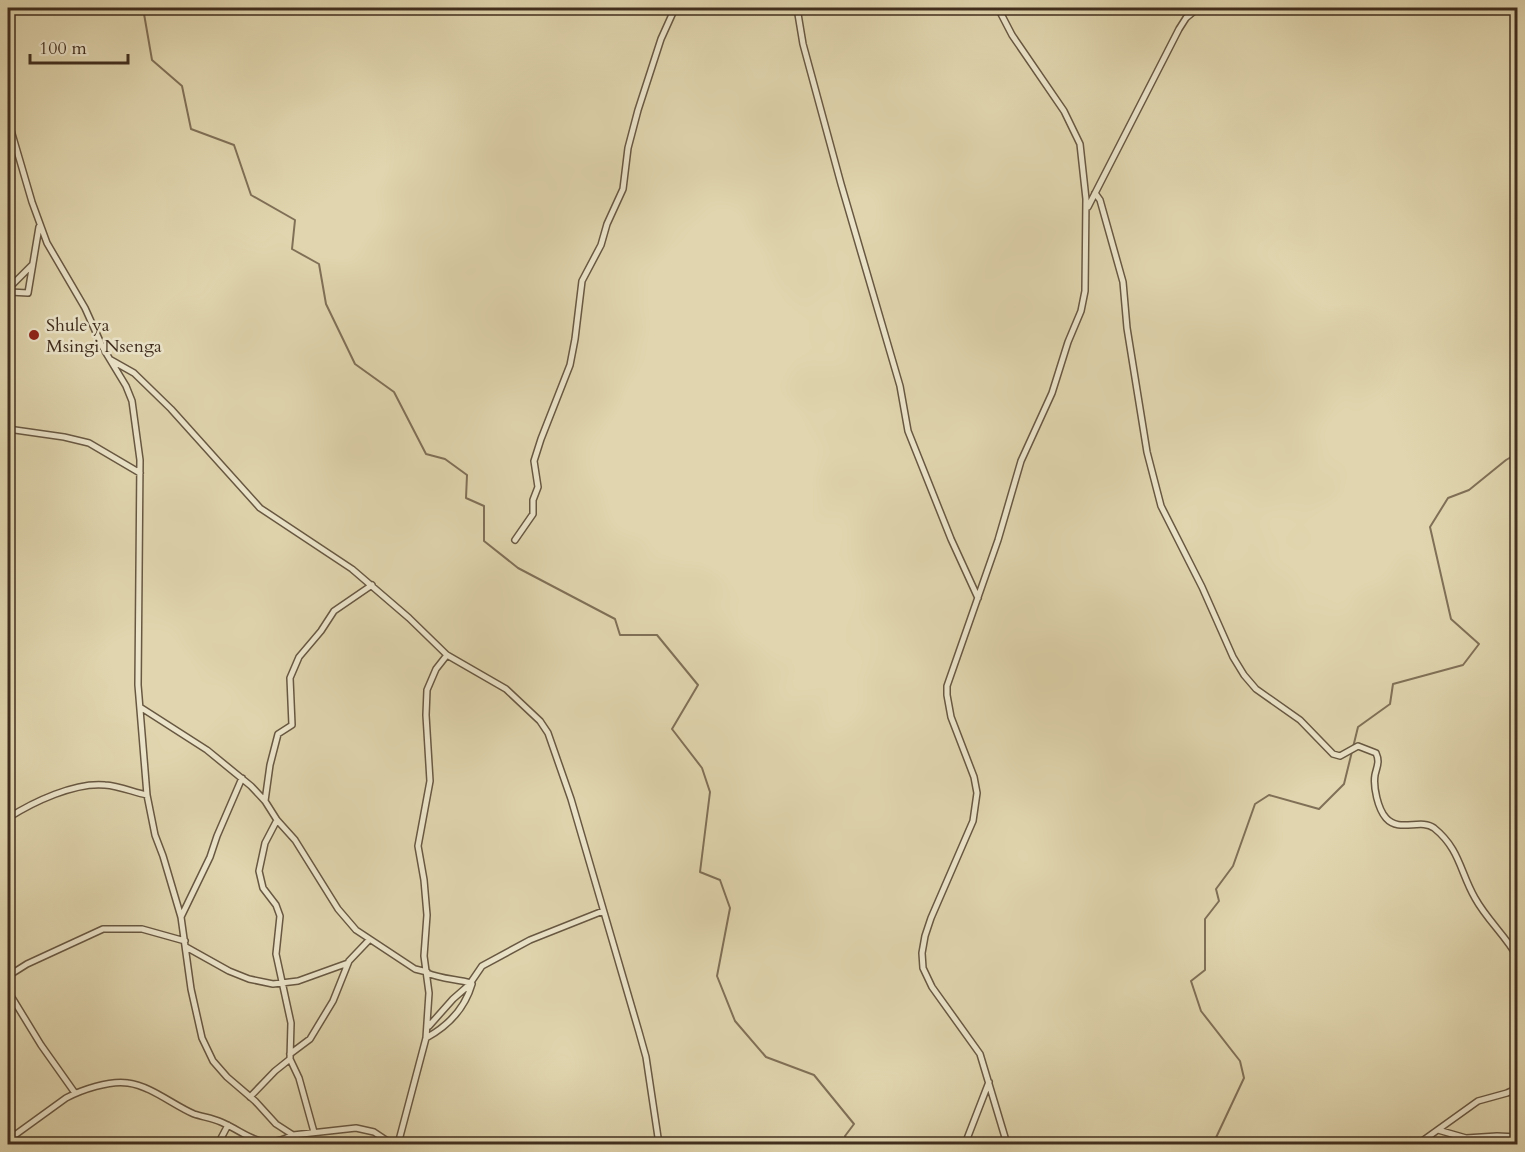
<svg xmlns="http://www.w3.org/2000/svg" width="1525" height="1152" font-family="Cardo,serif">
<rect width="100%" height="100%" fill="#e0d5ae"/>
<filter id="stains"><feTurbulence type="fractalNoise" baseFrequency=".00333" numOctaves="4"/><feColorMatrix values="0 0 0 0 .2 0 0 0 0 .09 0 0 0 0 .02 0 0 0 .5 -.17"/></filter>
<radialGradient id="worn" r=".72"><stop offset=".6" stop-color="#630" stop-opacity="0"/><stop offset="1" stop-color="#630" stop-opacity=".3"/></radialGradient>
<g fill="none" stroke-linecap="round" stroke-linejoin="round">
<!-- stream -->
<path stroke="#807057" stroke-width="2" d="M 143,8 L 152,60 L 182,86 L 191,129 L 234,145 L 251,195 L 295,220 L 292,249 L 319,264 L 326,304 L 355,364 L 394,392 L 426,454 L 445,459 L 467,475 L 466,498 L 484,506 L 484,541 L 518,568 L 615,619 L 620,635 L 657,635 L 698,685 L 672,729 L 702,768 L 710,792 L 700,872 L 720,880 L 730,908 L 717,976 L 735,1021 L 766,1057 L 814,1075 L 854,1124 L 845,1136 L 845,1144
M 1213,1144 L 1244,1078 L 1240,1061 L 1201,1011 L 1191,981 L 1205,970 L 1205,919 L 1219,901 L 1216,889 L 1233,866 L 1255,804 L 1269,795 L 1319,809 L 1344,784 L 1358,727 L 1390,704 L 1393,684 L 1463,665 L 1479,644 L 1451,619 L 1430,527 L 1448,498 L 1469,490 L 1506,460 L 1518,453"/>
<!-- street casing -->
<g stroke="#685842" stroke-width="8">
<path id="street" d="M 797,8 L 803,44 L 841,184 L 900,386 L 908,431 L 951,539 L 978,598
M 998,8 L 1012,35 L 1064,111 L 1080,144 L 1086,199 L 1085,291 L 1081,311 L 1068,342 L 1052,393 L 1021,461 L 998,540 L 947,686 L 947,695 L 951,717 L 974,777 L 977,793 L 973,821 L 931,918 L 925,936 L 922,953 L 923,968 L 932,987 L 980,1054 L 1007,1144
M 8,120 L 32,202 L 47,243 L 85,308 L 103,348 L 126,386 L 132,401 L 140,460 L 138,685 L 147,795 L 155,835 L 163,856 L 181,917 L 191,989 L 202,1038 L 213,1061 L 227,1077 L 255,1101 L 276,1124 L 293,1135 L 356,1128 L 374,1132 L 392,1144
M 1095,193 L 1100,200 L 1123,282 L 1127,328 L 1147,452 L 1161,506 L 1202,587 L 1233,657 L 1244,675 L 1256,689 L 1300,720 L 1333,754 L 1340,756 L 1358,746 L 1376,753 C 1380,762 1377,766 1375,775 C 1373,787 1378,809 1386,818 C 1399,833 1421,818 1434,828 C 1460,849 1460,872 1475,898 C 1487,920 1506,936 1518,958
M 1088,207 L 1179,29 L 1186,18 L 1198,8
M 8,289 L 32,265
M 8,300 L 10,292 L 28,293 L 39,227
M 111,360 L 134,373 L 171,409 L 260,508 L 352,569 L 409,618 L 447,655 L 506,689 L 540,721 L 548,733 L 571,799 L 639,1032 L 646,1057 L 659,1144
M 8,429 L 64,437 L 89,443 L 140,473
M 515,540 L 533,514 L 533,500 L 538,487 L 534,461 L 541,439 L 570,365 L 575,339 L 582,281 L 601,245 L 607,224 L 623,189 L 628,148 L 638,110 L 661,39 L 675,8
M 140,707 L 207,750 L 251,786 L 265,801 L 277,820 L 295,840 L 338,909 L 356,930 L 415,969 L 427,972
M 265,801 L 270,765 L 278,734 L 292,725 L 290,678 L 299,657 L 321,631 L 334,611 L 372,585
M 8,818 C 33,802 75,782 105,785 C 119,786 133,792 147,795
M 277,820 L 265,843 L 259,871 L 263,888 L 276,905 L 280,916 L 276,954 L 291,1023 L 290,1059 L 299,1078 L 314,1132
M 181,917 L 210,857 L 217,836 L 242,778
M 186,947 L 229,971 L 249,979 L 273,984 L 298,981 L 348,963
M 427,973 C 441,979 456,979 471,983
M 8,976 L 27,964 L 103,929 L 142,929 L 185,941
M 8,991 L 41,1045 L 75,1093
M 429,1026 L 453,999 L 469,985 L 482,966 L 530,940 L 603,911
M 426,1038 C 448,1026 465,1008 472,984
M 290,1054 L 310,1039 L 333,1001 L 349,961 L 369,940
M 250,1097 L 275,1071 L 290,1059
M 1438,1130 L 1466,1138 L 1497,1136 L 1518,1137
M 8,1140 L 66,1098 C 81,1090 110,1080 128,1083 C 151,1086 173,1105 194,1114 C 203,1117 212,1118 221,1122 C 249,1134 260,1152 293,1135
M 218,1144 L 228,1125
M 398,1144 L 426,1038 L 429,993 L 424,956 L 427,915 L 424,880 L 418,846 L 430,781 L 426,715 L 427,690 L 436,669 L 447,655
M 965,1144 L 989,1082
M 1418,1144 L 1478,1101 L 1507,1093 L 1518,1088"/>
</g>
<!-- street -->
<use href="#street" stroke="#ebe4ca" stroke-width="5"/>
</g>
<!-- markers -->
<circle fill="#8f2418" stroke="#ebe4ca" stroke-width="2" cx="34" cy="335" r="6"/>
<g text-anchor="middle" dominant-baseline="central" stroke-width="5" stroke-linejoin="round" paint-order="stroke">
<!-- poi labels -->
<g font-size="18" fill="#402e1e" stroke="#ebe4ca" text-anchor="start">
<text x="46" y="325">Shule ya<tspan x="46" dy="21">Msingi Nsenga</tspan></text>
</g>
</g>
<!-- margin -->
<rect width="1525" height="1152" fill="none" stroke="#e0d5ae" stroke-width="30"/>
<rect x="9" y="9" width="1507" height="1134" fill="none" stroke="#402e1e" stroke-width="3"/>
<rect x="15" y="15" width="1495" height="1122" fill="none" stroke="#402e1e" stroke-width="1.5"/>
<!-- scale -->
<path d="M30 54v9h98v-9" fill="none" stroke="#402e1e" stroke-width="3"/>
<text x="39" y="54" font-size="18" fill="#402e1e" stroke="#ebe4ca" stroke-width="4.5" paint-order="stroke">100 m</text>
<rect width="100%" height="100%" filter="url(#stains)"/>
<rect width="100%" height="100%" fill="url(#worn)"/>
</svg>
